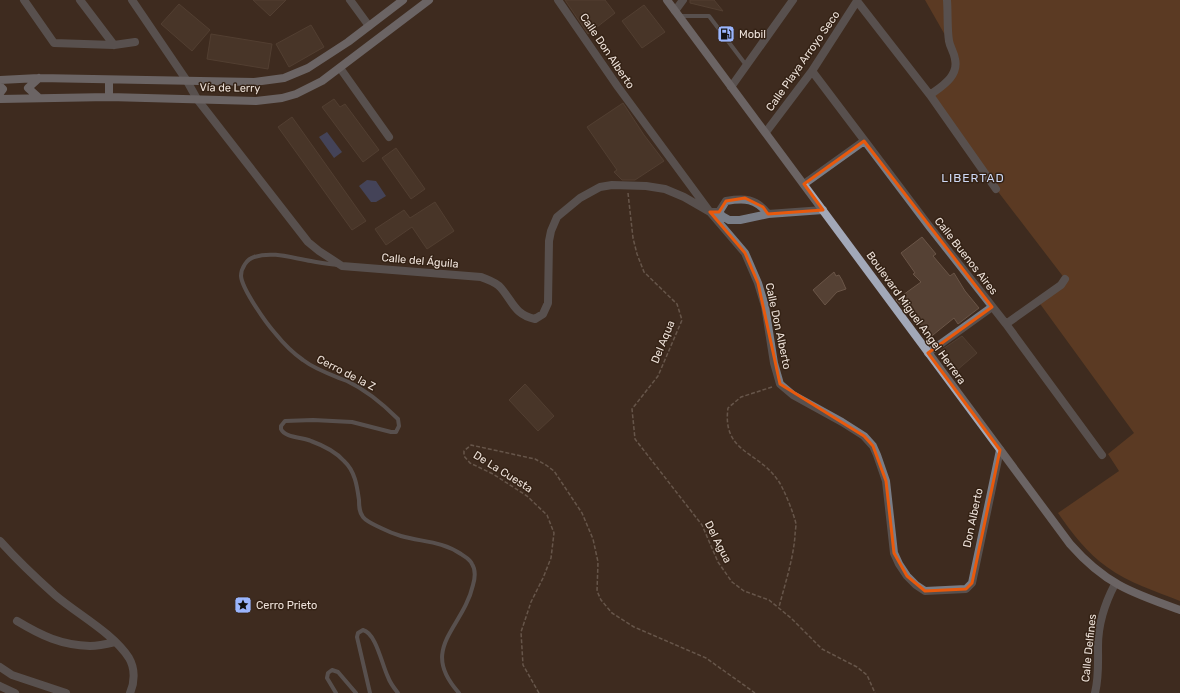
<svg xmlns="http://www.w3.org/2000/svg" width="1180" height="693" font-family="Rubik,sans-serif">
<rect width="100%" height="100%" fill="#3e2b1f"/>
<!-- green -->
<path fill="#7e4c28" d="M 925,0 L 1180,0 L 1180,601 C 1155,591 1129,583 1107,567 C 1087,553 1072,533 1058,513 L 1119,471 L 1108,454 L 1134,433 L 1038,301 L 1065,279 L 996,189 L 930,95 L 953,74 L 949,42 Z"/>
<!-- water -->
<path fill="#4c619d" d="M 327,132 L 342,152 L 334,158 L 319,137 Z
M 367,180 L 376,181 L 386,196 L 376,202 L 371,202 L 359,186 Z"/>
<!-- building -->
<path fill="#554134" stroke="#6a5547" d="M 253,0 L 286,0 L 270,16 Z
M 565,0 L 605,0 L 615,13 L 588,34 Z
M 690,0 L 714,0 L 723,11 L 690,3 Z
M 179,4 L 210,30 L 192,51 L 161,24 Z
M 644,5 L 665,32 L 642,48 L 622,21 Z
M 311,25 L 324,47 L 289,67 L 276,44 Z
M 211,34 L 272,44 L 268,69 L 207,59 Z
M 334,99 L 340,107 L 345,104 L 379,150 L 363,162 L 322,107 Z
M 623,103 L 644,135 L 664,161 L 635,180 L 622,180 L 614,172 L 617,170 L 587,127 Z
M 292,117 L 366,221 L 352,230 L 278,127 Z
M 396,148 L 425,189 L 411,199 L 382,158 Z
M 435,202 L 454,231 L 427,249 L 412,227 L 386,245 L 375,229 L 404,210 L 410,218 Z
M 922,237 L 936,254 L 933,256 L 950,276 L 954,273 L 965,291 L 979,308 L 958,324 L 954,318 L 928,339 L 918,319 L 916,321 L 896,300 L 921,282 L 913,274 L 915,273 L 901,253 Z
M 834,272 L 836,276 L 839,275 L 842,280 L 846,289 L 837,292 L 825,305 L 813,290 Z
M 962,336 L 977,353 L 956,371 L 940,351 Z
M 525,384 L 554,416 L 538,431 L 509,400 Z"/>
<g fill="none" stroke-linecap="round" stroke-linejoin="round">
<!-- path -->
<path stroke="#98887e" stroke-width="1.5" stroke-dasharray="4 2" stroke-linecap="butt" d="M 628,193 L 633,238 L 637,254 L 644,272 L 677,304 L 682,320 L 658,376 L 632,409 L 635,439 L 702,525 L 718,562 L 732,582 L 744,591 L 769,600 L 791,618 L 822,649 L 857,667 L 867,675 L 875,693
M 772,387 L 741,397 L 728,408 C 722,452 757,451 777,479 C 783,486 794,514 796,524 C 796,527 795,532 795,536 C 793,560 785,584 779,607
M 539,693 L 523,665 L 521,632 L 531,602 L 543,578 L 551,558 L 554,533 L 547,515 L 527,496 L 493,474 L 470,463 L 464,456 L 464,451 L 471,445 L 535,459 L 546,465 L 554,471 L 582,513 L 593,539 L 598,562 L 597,591 L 601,600 L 612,613 L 634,627 L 706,658 L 755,693"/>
<!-- lane -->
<path stroke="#797d87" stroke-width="4" d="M 679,16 L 709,16 L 746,65
M 338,265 C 329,264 320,263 311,261 C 292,258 273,251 254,257 C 247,259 241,268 241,276 C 242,289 266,323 275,333 C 283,343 293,353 303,360 C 316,370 332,375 347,381 C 366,390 383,404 398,419 L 399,426 L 396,432 L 391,432 L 352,422 L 313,420 L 285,421 L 281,426 L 281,429 C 285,438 302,437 311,441 C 322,445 336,452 344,461 C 355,471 357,486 359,500 C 359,506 359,512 363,517 C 367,522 375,525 381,528 C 387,531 394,534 401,536 C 422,542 442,541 461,554 C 465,557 470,559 472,564 C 476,570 475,578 473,585 C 463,629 418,648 459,693
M 336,693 L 327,678 L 328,673 L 332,670 L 338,672 L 356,693
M 370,693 L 357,637 L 358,633 L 363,630 C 376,633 382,665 388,677 C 390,683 394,688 398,693"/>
<!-- street -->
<path stroke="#797d87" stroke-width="8" d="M 24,0 L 54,43 L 114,45 L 135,42
M 80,0 L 114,45
M 132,0 L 187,81 L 197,99 L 308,242 L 319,251 L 342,266 L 481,277 C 488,280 496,282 501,288 C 513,302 515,315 535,319 L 543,314 L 548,303 L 549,241 L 551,231 L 557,217 L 580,198 L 600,187 L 612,185 L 646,186 L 665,189 L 684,197 L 710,212 L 719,212
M 350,0 L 369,26
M 558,0 L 618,87 L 710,212 L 745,253 L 758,283 L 765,306 L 774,363 L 780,384 L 793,395 L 842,422 L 864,436 L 873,446 L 877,455 L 886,481 L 894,553 L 899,564 L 907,576 L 916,585 L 925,591 L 966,589 L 972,583 L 1000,450
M 675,11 L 683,0
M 340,68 L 389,137
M 812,71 L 929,226 L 1006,324 L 1102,455
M 731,87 L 793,0
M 930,95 C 942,86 959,76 955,59 C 954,52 950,47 949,41 C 947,28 948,13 947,0
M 766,132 L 812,71 L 857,1 L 930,95 L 996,189
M 804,184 L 864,141
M 719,212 L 722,216 L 729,220 L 740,220 L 768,214 L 823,210
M 719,212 L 726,201 C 744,198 756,198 768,214
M 1006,324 L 1061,285 L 1065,279
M 928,353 L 992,307
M 0,541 C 17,560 36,578 55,595 C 77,614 113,633 129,658 C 135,668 135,682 130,693
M 17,621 C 42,636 61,645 90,646 C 98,646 107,644 115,642
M 0,667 L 12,675 L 66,693
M 0,686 L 15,693
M 1095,693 C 1099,677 1098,663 1098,646 C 1098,624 1105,603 1115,584"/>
<!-- secondary -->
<path stroke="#a2a8b8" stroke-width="8" d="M 667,0 L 1070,544 C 1105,584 1132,593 1180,610
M 0,80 L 39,78 L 254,82 L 284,78 L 308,68 L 348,42 L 403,0
M 0,86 L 3,89 L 0,93
M 38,97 L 28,88 L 39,78
M 109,97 L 109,81
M 0,99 L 109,97 L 256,101 L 282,98 L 296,94 L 322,81 L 429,0"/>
</g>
<!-- marked area -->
<path d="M0 0H1180V693H0ZM 864,141 L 992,307 L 928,353 L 1000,450 L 972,583 L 966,589 L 925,591 L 907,576 L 894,553 L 886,481 L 873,446 L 864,436 L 780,384 L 758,283 L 745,253 L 710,212 L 719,212 L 726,201 L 745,198 L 763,207 L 768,214 L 823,210 L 804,184 Z" fill="#3e2b1f" fill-opacity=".55" fill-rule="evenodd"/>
<path fill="none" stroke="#e8590c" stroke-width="3" stroke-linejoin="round" d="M 864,141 L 992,307 L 928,353 L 1000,450 L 972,583 L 966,589 L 925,591 L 907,576 L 894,553 L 886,481 L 873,446 L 864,436 L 780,384 L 758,283 L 745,253 L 710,212 L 719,212 L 726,201 L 745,198 L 763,207 L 768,214 L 823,210 L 804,184 Z"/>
<!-- icons -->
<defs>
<g id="fuel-square" transform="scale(0.9)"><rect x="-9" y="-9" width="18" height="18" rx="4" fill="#9ab5fd" stroke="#342215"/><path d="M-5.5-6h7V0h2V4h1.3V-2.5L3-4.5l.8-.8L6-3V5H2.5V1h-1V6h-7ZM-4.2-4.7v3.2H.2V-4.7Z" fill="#111"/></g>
<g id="sight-square" transform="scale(0.9)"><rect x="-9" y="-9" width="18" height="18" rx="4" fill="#9ab5fd" stroke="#342215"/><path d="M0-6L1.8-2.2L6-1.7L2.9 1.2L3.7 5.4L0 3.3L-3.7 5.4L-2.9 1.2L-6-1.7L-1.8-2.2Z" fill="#111"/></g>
</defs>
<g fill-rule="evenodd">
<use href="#fuel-square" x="726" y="34"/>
<use href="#sight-square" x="243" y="605"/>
</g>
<g text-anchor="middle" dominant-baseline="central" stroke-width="3" stroke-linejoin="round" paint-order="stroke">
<!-- poi labels -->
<g font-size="11" fill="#eee2da" stroke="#342215" text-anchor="start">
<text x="739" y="34">Mobil</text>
<text x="256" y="605">Cerro Prieto</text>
</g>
<!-- street labels -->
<g font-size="11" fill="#eee2da" stroke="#342215">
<text transform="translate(607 51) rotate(56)">Calle Don Alberto</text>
<text transform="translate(803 61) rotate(-55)">Calle Playa Arroyo Seco</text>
<text transform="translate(230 88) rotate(1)">Vía de Lerry</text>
<text transform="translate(966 256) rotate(52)">Calle Buenos Aires</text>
<text transform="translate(420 261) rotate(5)">Calle del Águila</text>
<text transform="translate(916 318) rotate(54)">Boulevard Miguel Angel Herrera</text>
<text transform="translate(778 326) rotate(78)">Calle Don Alberto</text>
<text transform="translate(663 342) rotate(-68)">Del Aqua</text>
<text transform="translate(346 373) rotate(27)">Cerro de la Z</text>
<text transform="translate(503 472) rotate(32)">De La Cuesta</text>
<text transform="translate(973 518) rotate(-78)">Don Alberto</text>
<text transform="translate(718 542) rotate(63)">Del Agua</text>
<text transform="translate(1089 648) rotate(-84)">Calle Delfines</text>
</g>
<!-- neighbourhood labels -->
<g font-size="12" letter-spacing="1" fill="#cdd8f4" stroke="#342215">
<text x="973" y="178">LIBERTAD</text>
</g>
</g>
</svg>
